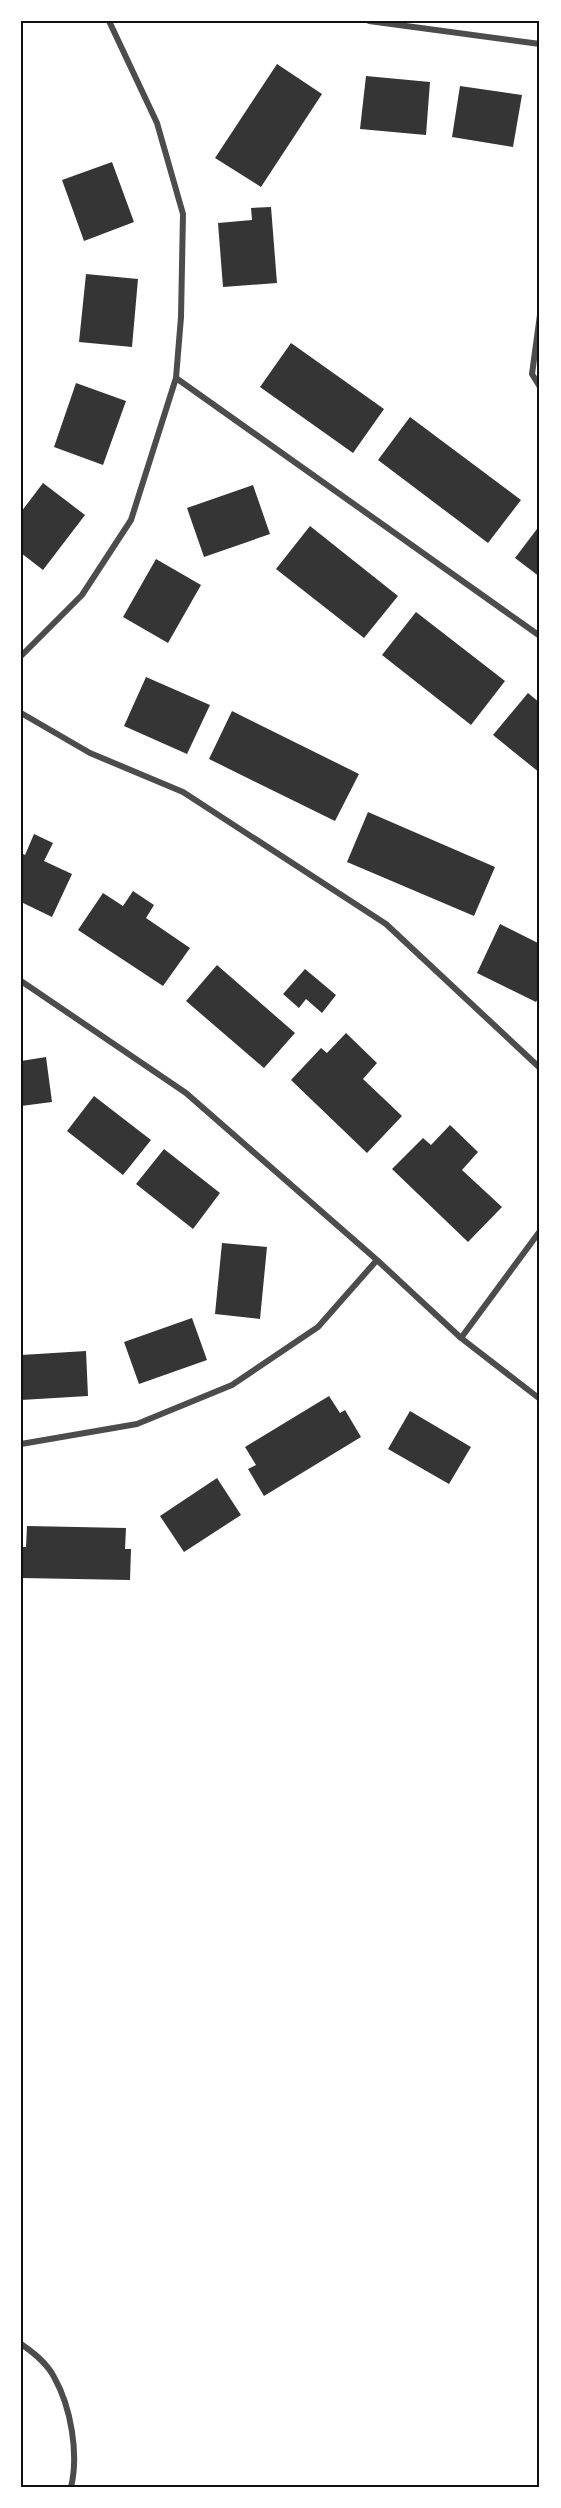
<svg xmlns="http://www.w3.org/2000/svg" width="561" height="2508" font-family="Manrope,sans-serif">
<rect width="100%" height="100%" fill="#fff"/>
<!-- building -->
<path fill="#353535" d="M 277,64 L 322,94 L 261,187 L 215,158 Z
M 366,76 L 430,82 L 426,135 L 360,129 Z
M 460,86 L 522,95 L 513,147 L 452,137 Z
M 112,162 L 134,222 L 84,241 L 62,180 Z
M 271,207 L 277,283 L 223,287 L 218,223 L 252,220 L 251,208 Z
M 86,274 L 138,279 L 132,347 L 79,342 Z
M 291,343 L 384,409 L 353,453 L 260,387 Z
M 76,383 L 126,401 L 103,465 L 54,447 Z
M 410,417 L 521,500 L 488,543 L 378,460 Z
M 43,483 L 85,515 L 43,570 L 21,553 L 21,512 Z
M 253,485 L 270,534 L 204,557 L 187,508 Z
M 540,525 L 540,577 L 515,558 Z
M 310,526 L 398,596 L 364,638 L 276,569 Z
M 156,559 L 201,585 L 168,643 L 123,617 Z
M 416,612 L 505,681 L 471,725 L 382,655 Z
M 146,677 L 210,705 L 187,754 L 124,726 Z
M 528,693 L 540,703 L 540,773 L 493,735 Z
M 232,711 L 359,774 L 335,821 L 209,759 Z
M 368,812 L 495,867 L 474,916 L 347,862 Z
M 34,834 L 53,843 L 44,861 L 72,874 L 52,917 L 21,902 L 21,853 L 25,855 Z
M 133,891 L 154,905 L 146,918 L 190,948 L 163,986 L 78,930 L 103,893 L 123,906 Z
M 500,924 L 540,944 L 540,995 L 536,1002 L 477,973 Z
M 217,965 L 295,1033 L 264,1068 L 186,1001 Z
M 305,969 L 336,995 L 322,1013 L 306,999 L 299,1008 L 283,994 Z
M 346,1033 L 377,1063 L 363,1079 L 402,1116 L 367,1153 L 291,1080 L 321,1048 L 327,1053 Z
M 46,1057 L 52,1102 L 21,1106 L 21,1061 Z
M 94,1096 L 151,1140 L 123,1175 L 67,1131 Z
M 450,1125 L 478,1152 L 462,1170 L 502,1207 L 468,1242 L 392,1169 L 423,1138 L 431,1145 Z
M 164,1149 L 220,1193 L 193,1229 L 136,1184 Z
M 222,1243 L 267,1247 L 260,1319 L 215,1314 Z
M 192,1318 L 207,1360 L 139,1384 L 124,1342 Z
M 86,1351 L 88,1396 L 21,1400 L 21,1355 Z
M 329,1396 L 340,1413 L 345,1410 L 361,1437 L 264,1496 L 248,1469 L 256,1465 L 245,1447 Z
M 410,1411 L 471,1447 L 449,1484 L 388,1449 Z
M 217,1478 L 241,1515 L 184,1552 L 160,1516 Z
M 27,1526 L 126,1528 L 125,1549 L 131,1549 L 130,1580 L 21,1578 L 21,1547 L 26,1547 Z"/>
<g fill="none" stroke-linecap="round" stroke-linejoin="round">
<!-- minor -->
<path stroke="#4c4c4c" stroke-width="6" d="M 369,21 L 540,44
M 540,315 L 532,374 L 540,387
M 176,378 L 540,636
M 21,656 L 82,595 L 131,520 L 176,378 L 181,317 L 183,214 L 157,123 L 109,21
M 21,713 L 90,753 L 183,792 L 386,924 L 540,1068
M 21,981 L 186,1093 L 377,1260 L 461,1338 L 540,1399
M 461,1338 L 540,1231
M 21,1444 L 137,1424 L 232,1385 L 318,1327 L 377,1260
M 21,2344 C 34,2353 47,2363 54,2377 C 71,2407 79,2454 71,2487"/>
</g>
<!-- border -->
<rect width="561" height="2508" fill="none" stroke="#ffffff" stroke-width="45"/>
<rect x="22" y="22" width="516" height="2464" fill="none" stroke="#111" stroke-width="2"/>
</svg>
